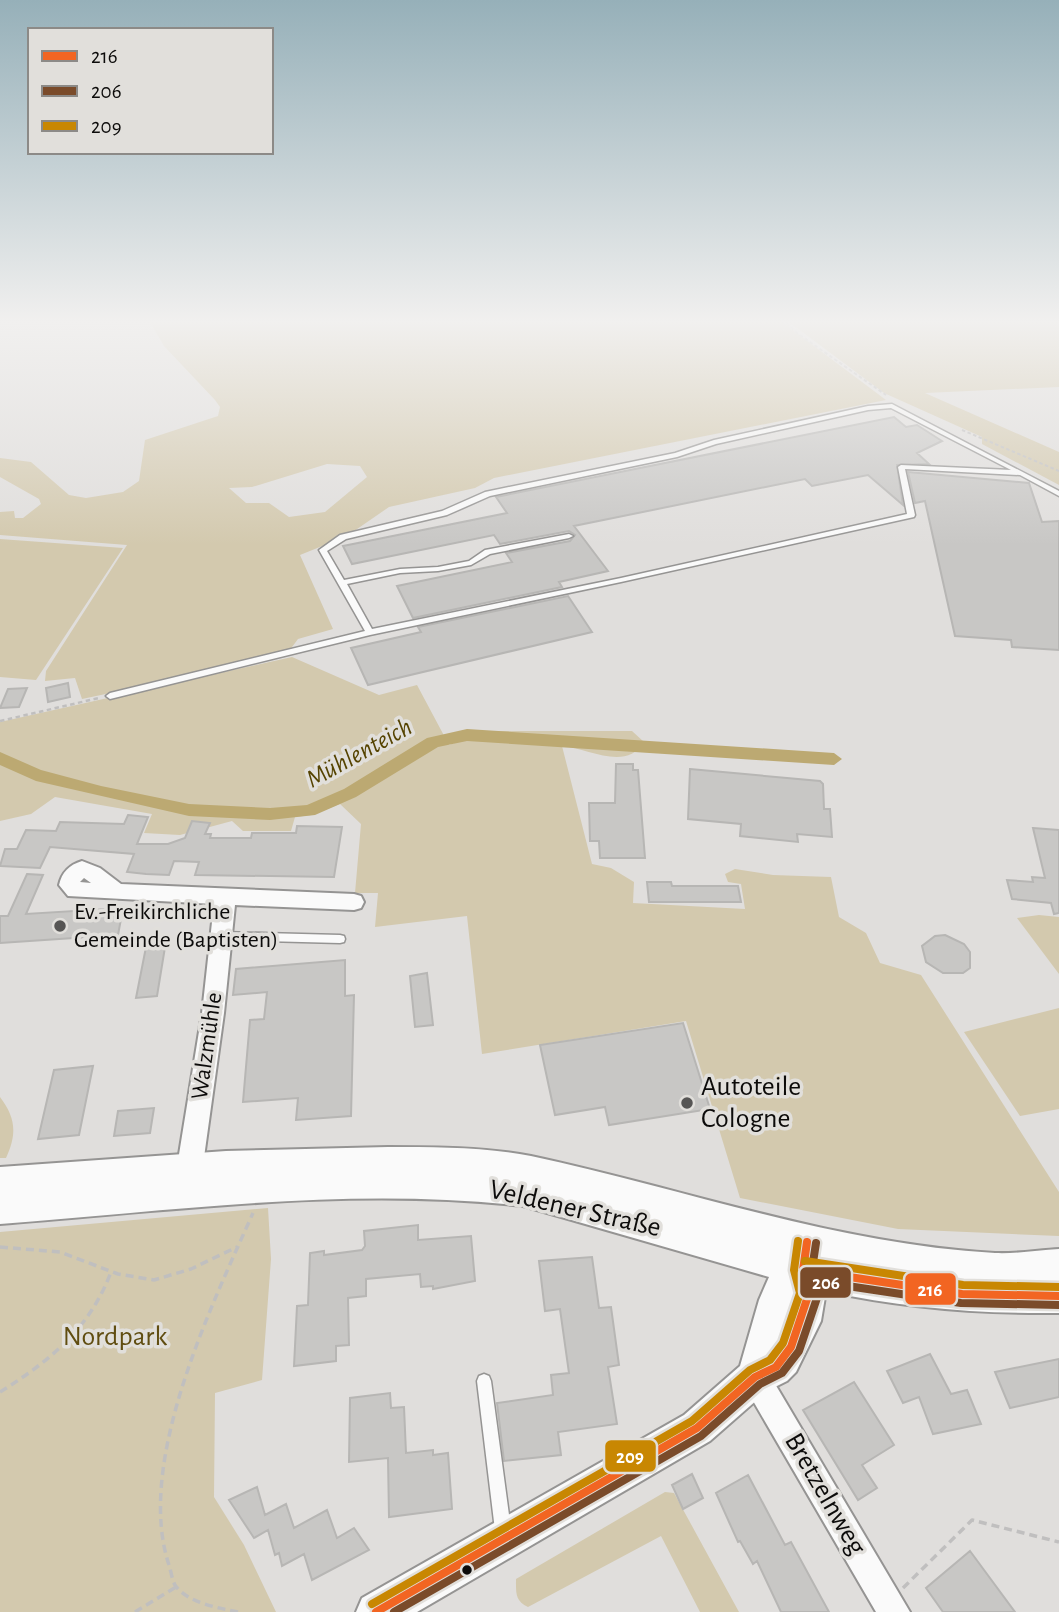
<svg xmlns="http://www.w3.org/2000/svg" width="1059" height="1612" font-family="'Alegreya Sans',sans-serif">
<rect width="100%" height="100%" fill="#e0dedc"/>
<!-- green -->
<path fill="#d3c9ae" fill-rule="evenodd" d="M 143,319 L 778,319 L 886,400 L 494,478 L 475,488 L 389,507 L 347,536 L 300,555 L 333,629 L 298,639 L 289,651 L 289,655 L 82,699 L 75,678 L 45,681 L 46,671 L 127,545 L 0,535 L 0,512 L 14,511 L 15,518 L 23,518 L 41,504 L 39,499 L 0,477 L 0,458 L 31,462 L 69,495 L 86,498 L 123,492 L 139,481 L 145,440 L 218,416 L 220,407 L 215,400 L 164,346 L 150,322 ZM 327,464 L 360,466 L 367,477 L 325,512 L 289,517 L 269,503 L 246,503 L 229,488 L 252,487 Z
M 785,319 L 1059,319 L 1059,387 L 925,393 L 1059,452 L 1059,485 L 982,444 L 982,437 L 884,393 Z
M 0,539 L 123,548 L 36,680 L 0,677 Z
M 292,657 L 379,695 L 417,685 L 449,745 L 486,731 L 632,731 L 644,742 C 626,772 588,748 562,746 L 592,864 L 611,868 L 634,882 L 633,903 L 745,909 L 741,884 L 728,882 L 725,874 L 735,869 L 773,875 L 831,877 L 839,917 L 866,933 L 880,963 L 921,975 L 1059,1192 L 1059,1236 L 898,1229 L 740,1198 L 686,1021 L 482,1054 L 467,916 L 375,927 L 378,893 L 355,893 L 361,824 L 340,804 L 312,815 L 295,817 L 291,831 L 243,831 L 232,821 L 180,835 L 144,833 L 152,814 L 55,797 L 31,814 L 0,821 L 0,722 Z
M 1039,915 L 1059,917 L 1059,974 L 1017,918 Z
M 1059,1008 L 1059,1109 L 1020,1116 L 964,1032 Z
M 0,1097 C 16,1118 17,1134 6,1158 L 0,1158 Z
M 268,1208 L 271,1259 L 262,1380 L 215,1393 L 214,1497 L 244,1545 L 276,1612 L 0,1612 L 0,1232 Z
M 665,1492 L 674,1493 L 739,1612 L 700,1612 L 661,1536 L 528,1607 C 515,1601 516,1593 516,1579 Z"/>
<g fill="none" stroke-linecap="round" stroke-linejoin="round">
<!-- canal -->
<path fill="#bca972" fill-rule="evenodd" d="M 467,729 L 834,753 L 842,759 L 834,765 L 467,741 L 438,747 L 356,797 L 315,815 L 270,820 L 189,816 L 36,781 L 0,765 L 0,752 L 41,770 L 101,786 L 189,804 L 270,808 L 307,805 L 344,789 L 427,738 Z"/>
</g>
<!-- building -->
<path fill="#c8c7c5" stroke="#b7b6b4" stroke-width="2" d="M 894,417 L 906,427 L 917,425 L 942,441 L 917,453 L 929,464 L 897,465 L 903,505 L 868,475 L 812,486 L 805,479 L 574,526 L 608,571 L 559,582 L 562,587 L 413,618 L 397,586 L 512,562 L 506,553 L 570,541 L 575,535 L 569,531 L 500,544 L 494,535 L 352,564 L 343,546 L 507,513 L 496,497 Z
M 908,472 L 1029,483 L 1042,522 L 1059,521 L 1059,650 L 1012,647 L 1011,640 L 955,636 L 925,501 L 915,503 Z
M 568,596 L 592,632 L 368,685 L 351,648 L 421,632 L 418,627 Z
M 68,683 L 70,697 L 48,702 L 46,688 Z
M 27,688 L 19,707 L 0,708 L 8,689 Z
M 616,764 L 633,764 L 633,770 L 638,770 L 645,858 L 600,858 L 599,841 L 590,841 L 589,803 L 615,803 Z
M 690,769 L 820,781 L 823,784 L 824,809 L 830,809 L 832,837 L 797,834 L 798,842 L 740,836 L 741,824 L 688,819 Z
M 128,815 L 148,817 L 137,844 L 168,844 L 185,838 L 192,821 L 210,823 L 205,834 L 211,834 L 210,838 L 251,838 L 252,833 L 296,833 L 297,826 L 342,827 L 334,877 L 195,875 L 199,862 L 174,861 L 169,875 L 146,874 L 127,872 L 134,854 L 50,847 L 40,868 L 0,866 L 5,849 L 17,849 L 26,830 L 56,831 L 60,822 L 124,824 Z
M 1033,828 L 1059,830 L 1059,913 L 1054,914 L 1051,903 L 1012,899 L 1007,880 L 1033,882 L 1032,877 L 1045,878 Z
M 27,874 L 43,875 L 26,914 L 123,908 L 118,935 L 0,943 L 0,916 L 8,916 Z
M 647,882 L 671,882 L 672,886 L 738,886 L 741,902 L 649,902 Z
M 945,935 L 964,944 L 970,952 L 970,968 L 963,973 L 943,973 L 926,962 L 922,946 L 935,936 Z
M 166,941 L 157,996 L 136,998 L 147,942 Z
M 345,960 L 345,996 L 354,995 L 351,1116 L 296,1120 L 298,1098 L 243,1102 L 250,1020 L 264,1019 L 267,992 L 233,995 L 236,969 Z
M 427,973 L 433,1025 L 415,1027 L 410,976 Z
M 683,1023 L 710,1109 L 609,1125 L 605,1107 L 555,1115 L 540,1045 Z
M 93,1066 L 79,1135 L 38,1139 L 54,1070 Z
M 154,1108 L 150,1133 L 114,1136 L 118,1111 Z
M 418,1225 L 418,1240 L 471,1236 L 475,1281 L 433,1289 L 433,1286 L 421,1287 L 420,1274 L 366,1279 L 366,1296 L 348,1298 L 349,1345 L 336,1346 L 336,1361 L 294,1366 L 297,1306 L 308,1305 L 310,1253 L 324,1251 L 324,1255 L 362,1250 L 365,1246 L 364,1231 Z
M 592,1257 L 599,1308 L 611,1307 L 619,1365 L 608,1367 L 617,1424 L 558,1432 L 561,1455 L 504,1461 L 497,1403 L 553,1395 L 551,1375 L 569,1373 L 560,1309 L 545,1311 L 539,1261 Z
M 930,1354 L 951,1394 L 967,1390 L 981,1424 L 933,1434 L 919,1397 L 903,1403 L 887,1371 Z
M 1059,1359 L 1059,1397 L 1010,1408 L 995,1372 Z
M 854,1382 L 894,1445 L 862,1465 L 877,1488 L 858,1500 L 803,1410 Z
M 390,1393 L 391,1408 L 404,1407 L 406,1453 L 433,1450 L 433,1455 L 448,1453 L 452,1509 L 389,1517 L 388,1458 L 349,1462 L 350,1398 Z
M 692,1474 L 703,1498 L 683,1509 L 672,1485 Z
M 748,1475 L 785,1545 L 791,1542 L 829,1612 L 781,1612 L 757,1561 L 753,1564 L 740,1541 L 738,1542 L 716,1493 Z
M 257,1487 L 265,1515 L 286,1504 L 294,1528 L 327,1510 L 337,1538 L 354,1528 L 369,1550 L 312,1580 L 304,1554 L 282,1566 L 279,1553 L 275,1555 L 268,1530 L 254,1538 L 229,1500 Z
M 970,1551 L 1015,1612 L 943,1612 L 926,1588 Z"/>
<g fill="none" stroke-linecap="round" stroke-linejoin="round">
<!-- service casing -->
<g stroke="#959493" stroke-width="3">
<path id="service" d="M 892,404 L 1059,491 L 1059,496 L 1020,475 L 905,469 L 915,515 L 914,517 L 621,582 L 370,635 L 110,699 L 106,696 L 110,693 L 365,631 L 319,550 L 340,535 L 442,511 L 485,492 L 675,453 L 714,440 L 868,406 ZM 891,408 L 1011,470 L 901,465 L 898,467 L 907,514 L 621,578 L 372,629 L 347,584 L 400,573 L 438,571 L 471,565 L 490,554 L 569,538 L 573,536 L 569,534 L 485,550 L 469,561 L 438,567 L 400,569 L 344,580 L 327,551 L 346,539 L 447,515 L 490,496 L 677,457 L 716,444 L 868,410 Z
M 221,932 L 340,935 L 344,936 L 345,939 L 344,942 L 340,943 L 221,940 L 217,939 L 216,936 L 217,933 Z
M 484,1374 L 489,1376 L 491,1381 L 511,1530 L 508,1535 L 503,1538 L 498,1535 L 495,1530 L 477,1381 L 479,1376 Z"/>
</g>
<!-- minor casing -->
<g stroke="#959493" stroke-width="4">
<path id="minor" d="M 82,861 L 100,868 L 121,884 L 354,894 L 361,896 L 364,902 L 361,908 L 354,910 L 235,905 L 224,1013 L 201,1179 L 197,1187 L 188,1191 L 179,1187 L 175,1179 L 202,1013 L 214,904 L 68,896 L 59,885 C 62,872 69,865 82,861 ZM 84,878 L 91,883 L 80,882 Z
M 755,1363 L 765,1367 L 910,1612 L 876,1612 L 745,1387 L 741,1377 L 745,1367 Z"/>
</g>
<!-- tertiary casing -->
<g stroke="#959493" stroke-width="4">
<path id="tertiary" d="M 388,1147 C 435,1147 485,1147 531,1156 C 686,1189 835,1244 995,1253 C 1016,1254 1038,1250 1059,1249 L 1059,1313 C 980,1314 903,1308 826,1291 L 821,1321 L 796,1372 L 787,1381 L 767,1391 L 710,1441 L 417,1612 L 356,1612 L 362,1598 L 684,1415 L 740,1366 L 759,1300 L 769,1277 L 523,1206 C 349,1186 173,1211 0,1224 L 0,1167 L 226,1151 Z"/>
</g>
<!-- path-far2 -->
<path stroke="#c0bfbf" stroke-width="2" stroke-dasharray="3.5 2.5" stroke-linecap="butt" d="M 782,319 L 797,333 L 886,395
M 962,430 L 1059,471"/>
<!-- path-far1 -->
<path stroke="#c0bfbf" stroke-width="2.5" stroke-dasharray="4.5 3.5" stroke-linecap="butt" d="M 0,721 L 99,698"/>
<!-- path -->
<path stroke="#c0bfbf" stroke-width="3.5" stroke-dasharray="8 5" stroke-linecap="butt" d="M 0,1247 L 60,1252 L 118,1274 L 154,1280 L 191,1269 L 237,1247
M 0,1392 C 50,1361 90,1328 111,1272
M 903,1588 L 972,1520 L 1059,1542
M 135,1612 L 176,1587
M 238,1612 C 219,1608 187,1603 175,1585 C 172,1580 171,1571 169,1565 C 135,1463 211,1307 253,1213"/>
<!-- service -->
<use href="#service" fill="#fafafa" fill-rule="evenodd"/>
<!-- minor -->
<use href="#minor" fill="#fafafa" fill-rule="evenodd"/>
<!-- tertiary -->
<use href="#tertiary" fill="#fafafa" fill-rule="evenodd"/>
<!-- bus-1 casing -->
<g stroke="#e1dfdb" stroke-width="13">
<path id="bus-1" d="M 803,1270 L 962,1294 L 1059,1296
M 376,1612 L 697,1428 L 755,1377 L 776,1367 L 791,1347 L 809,1293 L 803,1270 L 807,1242"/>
</g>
<!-- bus-2 casing -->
<g stroke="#e1dfdb" stroke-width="13">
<path id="bus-2" d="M 801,1279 L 961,1303 L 1059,1305
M 394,1612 L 701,1436 L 760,1384 L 782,1373 L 799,1351 L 818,1295 L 812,1269 L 816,1243"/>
</g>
<!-- bus-3 casing -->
<g stroke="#e1dfdb" stroke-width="13">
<path id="bus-3" d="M 805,1261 L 963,1285 L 1059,1287
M 372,1604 L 692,1421 L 750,1370 L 770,1360 L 783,1343 L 800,1293 L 794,1270 L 798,1241"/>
</g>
<!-- bus-1 -->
<use href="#bus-1" stroke="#f26522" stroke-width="8"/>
<!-- bus-2 -->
<use href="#bus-2" stroke="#7a4b2a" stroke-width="8"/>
<!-- bus-3 -->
<use href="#bus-3" stroke="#c88702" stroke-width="8"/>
</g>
<!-- sky -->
<linearGradient id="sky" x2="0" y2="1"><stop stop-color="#96b0b9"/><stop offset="0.59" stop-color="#f1f0ef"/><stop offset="1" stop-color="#f1f0ef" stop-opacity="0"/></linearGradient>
<rect width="1059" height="545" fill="url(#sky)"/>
<!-- markers -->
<g fill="#565554" stroke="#e1dfdb" stroke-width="2.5">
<circle cx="60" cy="926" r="7"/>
<circle cx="687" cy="1103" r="7"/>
</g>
<circle fill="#0c0b0a" stroke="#e1dfdb" stroke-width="2.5" cx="467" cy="1570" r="6"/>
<g text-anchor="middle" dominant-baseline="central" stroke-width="7" stroke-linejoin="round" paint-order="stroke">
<!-- poi labels -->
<g font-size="24" fill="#0c0b0a" stroke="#e1dfdb" text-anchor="start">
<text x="74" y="912">Ev.-Freikirchliche<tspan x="74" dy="28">Gemeinde (Baptisten)</tspan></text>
</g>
<!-- street labels -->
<g font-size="24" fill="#0c0b0a" stroke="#e1dfdb">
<text transform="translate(207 1046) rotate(-82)">Walzmühle</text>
</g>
<!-- water labels -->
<g font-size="26" font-style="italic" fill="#554301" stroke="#e1dfdb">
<text transform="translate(359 753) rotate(-29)">Mühlenteich</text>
</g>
<!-- near-poi labels -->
<g font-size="28" fill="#0c0b0a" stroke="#e1dfdb" text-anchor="start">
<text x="701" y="1087">Autoteile<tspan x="701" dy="32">Cologne</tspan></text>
</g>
<!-- near-street labels -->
<g font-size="28" fill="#0c0b0a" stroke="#e1dfdb">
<text transform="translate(575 1209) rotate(13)">Veldener Straße</text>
<text transform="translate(825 1494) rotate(60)">Bretzelnweg</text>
</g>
<!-- near-park labels -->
<g font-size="28" fill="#604d11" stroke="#e1dfdb">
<text x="115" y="1337">Nordpark</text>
</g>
</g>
<g stroke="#e1dfdb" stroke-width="2.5">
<rect x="799" y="1266" width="53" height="33" rx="7" fill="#7a4b2a"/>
<rect x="904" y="1272" width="53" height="34" rx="7" fill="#f26522"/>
<rect x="604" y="1439" width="53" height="34" rx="7" fill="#c88702"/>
</g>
<g font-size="19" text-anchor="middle" font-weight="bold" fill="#fff">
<text x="826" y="1289">206</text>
<text x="930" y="1296">216</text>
<text x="630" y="1463">209</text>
</g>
<!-- legend -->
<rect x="28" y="28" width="245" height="126" fill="#e1dfdb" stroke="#8c8a87" stroke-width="2"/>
<rect x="42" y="51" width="35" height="10" fill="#f26522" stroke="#8c8a87" stroke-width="2"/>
<text x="91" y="63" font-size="21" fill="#0c0b0a">216</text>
<rect x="42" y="86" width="35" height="10" fill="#7a4b2a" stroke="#8c8a87" stroke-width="2"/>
<text x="91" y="98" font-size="21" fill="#0c0b0a">206</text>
<rect x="42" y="121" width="35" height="10" fill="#c88702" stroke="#8c8a87" stroke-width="2"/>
<text x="91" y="133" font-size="21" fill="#0c0b0a">209</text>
</svg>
